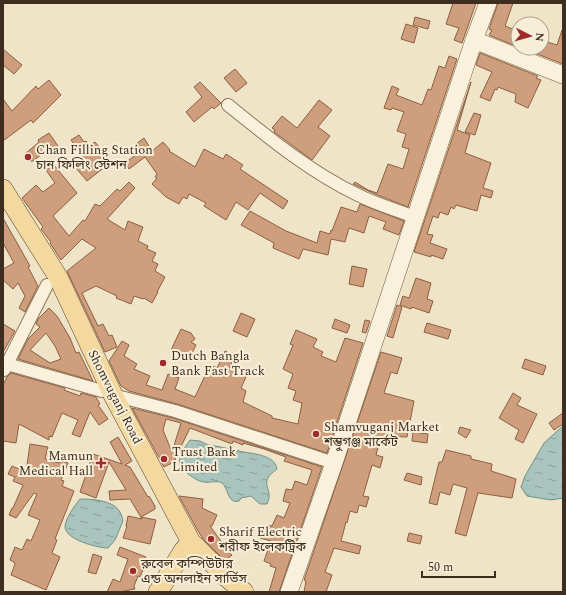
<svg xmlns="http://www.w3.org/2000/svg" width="566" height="595" font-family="Spectral,'Noto Sans Bengali',serif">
<defs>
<pattern id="water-ripples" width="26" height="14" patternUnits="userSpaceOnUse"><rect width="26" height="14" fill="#a9c4bc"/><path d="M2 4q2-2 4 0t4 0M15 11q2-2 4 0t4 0" fill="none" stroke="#8ba098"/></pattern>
</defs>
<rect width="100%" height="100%" fill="#f0e4c8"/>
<!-- water -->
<path fill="url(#water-ripples)" stroke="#6f938a" d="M 563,426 L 563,498 L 551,500 L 527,496 L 521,487 L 525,476 L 544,443 Z
M 190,440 L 200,441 L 208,445 C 219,446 228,449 239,451 C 251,454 275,454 277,469 C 256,484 275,488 267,504 L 260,504 L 251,496 L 241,498 L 239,501 C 227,504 229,489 222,483 C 218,480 209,483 204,482 C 197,481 194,478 188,474 C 186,471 181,468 180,465 C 177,457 186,446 190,440 Z
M 80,499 C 91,499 114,500 120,512 C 122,515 122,518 123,521 L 115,540 L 108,548 C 98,548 66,540 65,527 C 65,519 75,505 80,499 Z"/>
<!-- building -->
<path fill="#cf9f7d" stroke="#8d5f41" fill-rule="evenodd" d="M 453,3 L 476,3 L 462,43 L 454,40 L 459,28 L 446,24 Z
M 498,3 L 513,3 L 505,26 L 515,30 L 514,33 L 518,34 L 518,47 L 489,35 L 492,30 L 489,29 Z
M 415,17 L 430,21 L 428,29 L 413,25 Z
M 406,24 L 418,28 L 414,43 L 401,39 Z
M 562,30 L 563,64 L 522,48 L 542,48 L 544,41 L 557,45 Z
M 3,49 L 22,65 L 14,74 L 3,65 Z
M 480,53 L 538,76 L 536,78 L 541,80 L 528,108 L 515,102 L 516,94 L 498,87 L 497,90 L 495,89 L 490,101 L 480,97 L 492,72 L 476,65 Z
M 449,56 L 457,59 L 408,207 L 375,194 L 353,184 L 355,182 L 368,190 L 377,193 L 388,164 L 403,169 L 409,149 L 402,147 L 406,134 L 397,131 L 404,112 L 392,108 L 391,110 L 384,108 L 392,86 L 399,89 L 396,95 L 422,105 L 428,89 L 431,90 L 439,66 L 445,68 Z
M 235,69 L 247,83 L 236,92 L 224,78 Z
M 49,80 L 61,95 L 33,123 L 31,120 L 3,141 L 3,99 L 12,111 L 36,86 L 38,89 Z
M 200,82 L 221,103 L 214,109 L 212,107 L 194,122 L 186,112 L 202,97 L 194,87 Z
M 471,82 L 457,130 L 470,135 L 465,153 L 491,163 L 483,188 L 493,191 L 491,198 L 481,195 L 477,211 L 456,205 L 454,209 L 451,207 L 448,215 L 440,212 L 438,218 L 433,216 L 427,234 L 433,235 L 430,243 L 447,249 L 443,259 L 431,255 L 431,257 L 414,252 Z
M 319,100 L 332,110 L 318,127 L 330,136 L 312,160 L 274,132 L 275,130 L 272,128 L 282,116 L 297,128 Z
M 474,113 L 481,115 L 475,135 L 465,132 Z
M 49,133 L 58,146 L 47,154 L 46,151 L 33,161 L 30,161 L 25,154 L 39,142 L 38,140 Z
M 79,135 L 84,142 L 86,141 L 90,146 L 95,142 L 111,162 L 87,181 L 70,161 L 80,153 L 71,140 Z
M 144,138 L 152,151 L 163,142 L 170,150 L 169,151 L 195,167 L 204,149 L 223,159 L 226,154 L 243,165 L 240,169 L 288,201 L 283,209 L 260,193 L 248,210 L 236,202 L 226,220 L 204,206 L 206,203 L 189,194 L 187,199 L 183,197 L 179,204 L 166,197 L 152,184 L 157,178 L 155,177 L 157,174 L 145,157 L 129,169 L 125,163 L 141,151 L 136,144 Z
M 54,165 L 77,193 L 53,216 L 69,236 L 83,220 L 85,221 L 95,204 L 100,206 L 117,189 L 120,191 L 129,182 L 135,188 L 107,219 L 125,230 L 128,221 L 143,227 L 138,241 L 148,246 L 147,249 L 156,253 L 152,261 L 158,264 L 155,271 L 165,277 L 157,292 L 158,292 L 152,303 L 144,298 L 143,299 L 134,296 L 131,304 L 116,298 L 117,296 L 96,286 L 82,293 L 98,326 L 103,324 L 109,336 L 112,335 L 117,347 L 105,352 L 67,271 L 96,248 L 82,239 L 61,260 L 50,243 L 51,242 L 41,229 L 43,227 L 22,198 L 36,185 L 43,192 L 55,183 L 46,170 Z
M 360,204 L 404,221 L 399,235 L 383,229 L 386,222 L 369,216 L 364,233 L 349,228 L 345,242 L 331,239 L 328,255 L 303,249 L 299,259 L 273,248 L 274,243 L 241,225 L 250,211 L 286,231 L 317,243 L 320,231 L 330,234 L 331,230 L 332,231 L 341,207 L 357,212 Z
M 3,218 L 30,266 L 28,267 L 38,286 L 25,312 L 19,308 L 25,296 L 18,283 L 13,289 L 3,280 L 3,269 L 14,263 L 3,243 Z
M 352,266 L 367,269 L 363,287 L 349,284 Z
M 416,278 L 431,283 L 427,299 L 433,301 L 429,313 L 412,307 L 411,309 L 400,305 L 403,296 L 409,298 Z
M 397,305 L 402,307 L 393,338 L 387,336 Z
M 49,308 L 57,316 L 70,338 L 76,353 L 79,352 L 93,381 L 18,359 L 28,339 L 40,327 L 36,324 L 38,319 ZM 46,333 L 55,346 L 61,359 L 50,363 L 30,350 Z
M 241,313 L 255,319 L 247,337 L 233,331 Z
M 335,319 L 350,325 L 347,333 L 332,328 Z
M 365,320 L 370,321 L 366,333 L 362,332 Z
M 427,323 L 451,330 L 448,339 L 424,332 Z
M 3,324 L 15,331 L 3,352 Z
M 181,329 L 191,333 L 195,339 L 191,342 L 196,345 L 189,359 L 171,350 Z
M 296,330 L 317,339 L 313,347 L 323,352 L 321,356 L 336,362 L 345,338 L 363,343 L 327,453 L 177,404 L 129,391 L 121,386 L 109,361 L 122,341 L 129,345 L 124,356 L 137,364 L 134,369 L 150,376 L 146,385 L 162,390 L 168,374 L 179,378 L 175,389 L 195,397 L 210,365 L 217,368 L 225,351 L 235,356 L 229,369 L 246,377 L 241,388 L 246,391 L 243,402 L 272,416 L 272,418 L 298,424 L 302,403 L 293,400 L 296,391 L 288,388 L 293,374 L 283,369 L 293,345 L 290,344 Z
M 381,352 L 402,358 L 397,374 L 391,372 L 384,393 L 414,401 L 407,437 L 386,436 L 385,437 L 381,437 L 376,455 L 383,457 L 380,468 L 372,465 L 363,496 L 369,497 L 366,507 L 359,505 L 357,513 L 350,511 L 347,523 L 346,522 L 341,541 L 361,546 L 359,554 L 334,548 L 325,572 L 332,575 L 326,592 L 304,592 L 306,581 L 304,580 Z
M 525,359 L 546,366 L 543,375 L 522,368 Z
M 11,373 L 65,388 L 64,390 L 80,396 L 81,393 L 96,397 L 100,404 L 98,405 L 108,419 L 99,425 L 90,412 L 80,437 L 72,434 L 78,420 L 62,413 L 52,437 L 49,436 L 49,440 L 19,424 L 16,443 L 3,441 L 3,385 L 7,377 Z
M 513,393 L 521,398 L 517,405 L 537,414 L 523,443 L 515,439 L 519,430 L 499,418 Z
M 132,408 L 173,418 L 322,467 L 279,592 L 269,592 L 276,568 L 270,566 L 271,564 L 264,561 L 271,541 L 260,538 L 262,530 L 265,531 L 267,525 L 272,526 L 277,515 L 284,518 L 290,503 L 283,501 L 286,489 L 292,490 L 295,481 L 307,485 L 312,470 L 284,461 L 286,457 L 264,449 L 243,443 L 243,445 L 233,441 L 232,444 L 190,428 L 175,459 L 176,461 L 164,467 ZM 166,419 L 181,423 L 172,452 L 163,430 Z
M 563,413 L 563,424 L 554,430 L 549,423 Z
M 460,427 L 471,430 L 466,438 L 458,433 Z
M 413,432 L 428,434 L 427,443 L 412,441 Z
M 118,437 L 132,461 L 125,465 L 130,467 L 148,497 L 149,496 L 155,506 L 155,509 L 141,517 L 156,520 L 150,544 L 123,538 L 127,526 L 126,526 L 128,516 L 142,519 L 130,499 L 110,500 L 109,491 L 126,490 L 109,462 L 96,498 L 80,492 L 93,454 L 122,464 L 110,442 Z
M 30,444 L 48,447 L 45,459 L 59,463 L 60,460 L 68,463 L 61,480 L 64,481 L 62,486 L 74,491 L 55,539 L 57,540 L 52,553 L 60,557 L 46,590 L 11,575 L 15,564 L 14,563 L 14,562 L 10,560 L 15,547 L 22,550 L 27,539 L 31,541 L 40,520 L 28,515 L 37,494 L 34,493 L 16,518 L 9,515 L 12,508 L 13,508 L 23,485 L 13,481 L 15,477 L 8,474 L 12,466 L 26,472 Z
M 446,450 L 471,456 L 471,459 L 492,464 L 491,471 L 516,479 L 512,498 L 478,493 L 466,536 L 455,533 L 467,488 L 453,484 L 450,495 L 440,492 L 437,505 L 429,503 L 439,462 L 442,462 Z
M 407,473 L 422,477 L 421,485 L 404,480 Z
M 179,496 L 203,499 L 202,508 L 217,515 L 212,526 L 210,526 L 226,548 L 223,547 L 232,555 L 225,561 L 203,539 L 198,531 Z
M 409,533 L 422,536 L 420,544 L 407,541 Z
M 120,547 L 146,557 L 142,566 L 144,567 L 140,577 L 138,576 L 134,586 L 135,589 L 119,592 L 107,592 L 113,579 L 120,582 L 128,559 L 117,555 Z
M 93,554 L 102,557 L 96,574 L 88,572 Z"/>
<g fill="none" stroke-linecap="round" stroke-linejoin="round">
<!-- street casing -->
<g stroke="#8d765c" stroke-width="14">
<path id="street" d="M 228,105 C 269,138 310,172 358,195 C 376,204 396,210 415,217
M 7,364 L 102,391
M 4,370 L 47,285
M 113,395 L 175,411 L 334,463"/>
</g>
<!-- secondary casing -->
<g stroke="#6f573f" stroke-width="18">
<path id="secondary" d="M 474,40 L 563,75
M 289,592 L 334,463 L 474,40 L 488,3"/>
</g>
<!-- primary casing -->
<g stroke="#5b4430" stroke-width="20">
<path id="primary" d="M 3,189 L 58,277 L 113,395 L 191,542 L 225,576 L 244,592
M 158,592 L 183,551 L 191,542"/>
</g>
<!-- street -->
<use href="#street" stroke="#faf1dc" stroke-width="12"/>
<!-- secondary -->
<use href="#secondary" stroke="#faf1dc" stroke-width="17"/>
<!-- primary -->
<use href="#primary" stroke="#f3d9a0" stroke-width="19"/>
</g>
<!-- markers -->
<g fill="#9e2a2b" stroke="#f7eed8" stroke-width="1.5">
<circle cx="28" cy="157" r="4"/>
<circle cx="163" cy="363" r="4"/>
<circle cx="316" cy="434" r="4"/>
<circle cx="164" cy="459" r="4"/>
<path d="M99 457h4v4h4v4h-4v4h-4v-4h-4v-4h4z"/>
<circle cx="211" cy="539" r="4"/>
<circle cx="133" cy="571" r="4"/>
</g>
<g text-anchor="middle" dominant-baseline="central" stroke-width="4" stroke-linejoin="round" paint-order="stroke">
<!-- poi labels -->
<g font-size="13" fill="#3d2e20" stroke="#f7eed8" text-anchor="start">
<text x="36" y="150">Chan Filling Station<tspan x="36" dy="15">চান ফিলিং স্টেশন</tspan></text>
<text x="171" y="356">Dutch Bangla<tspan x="171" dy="15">Bank Fast Track</tspan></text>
<text x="324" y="427">Shamvuganj Market<tspan x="324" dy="15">শম্ভুগঞ্জ মার্কেট</tspan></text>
<text x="172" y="452">Trust Bank<tspan x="172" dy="15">Limited</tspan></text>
<text x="93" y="456" text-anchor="end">Mamun<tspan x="93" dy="15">Medical Hall</tspan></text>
<text x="219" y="532">Sharif Electric<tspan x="219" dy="15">শরীফ ইলেকট্রিক</tspan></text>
<text x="141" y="564">রুবেল কম্পিউটার<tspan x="141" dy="15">এন্ড অনলাইন সার্ভিস</tspan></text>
</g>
<!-- street labels -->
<g font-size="13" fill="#3d2e20" stroke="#f7eed8">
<text transform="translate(115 397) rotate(63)">Shomvuganj Road</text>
</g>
</g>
<!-- border -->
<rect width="566" height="595" fill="none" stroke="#3d2e20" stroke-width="8"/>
<!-- north arrow -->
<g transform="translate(530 36) rotate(96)"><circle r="19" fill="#f7eed8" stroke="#ada18e"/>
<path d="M0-3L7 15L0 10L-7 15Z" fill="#9e2a2b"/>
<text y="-6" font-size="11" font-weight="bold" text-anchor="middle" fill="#3d2e20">N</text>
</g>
<!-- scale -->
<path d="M422 571v6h73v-6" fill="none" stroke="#3d2e20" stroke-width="2"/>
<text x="428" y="571" font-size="12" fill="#3d2e20" stroke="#f7eed8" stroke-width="3" paint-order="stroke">50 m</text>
</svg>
